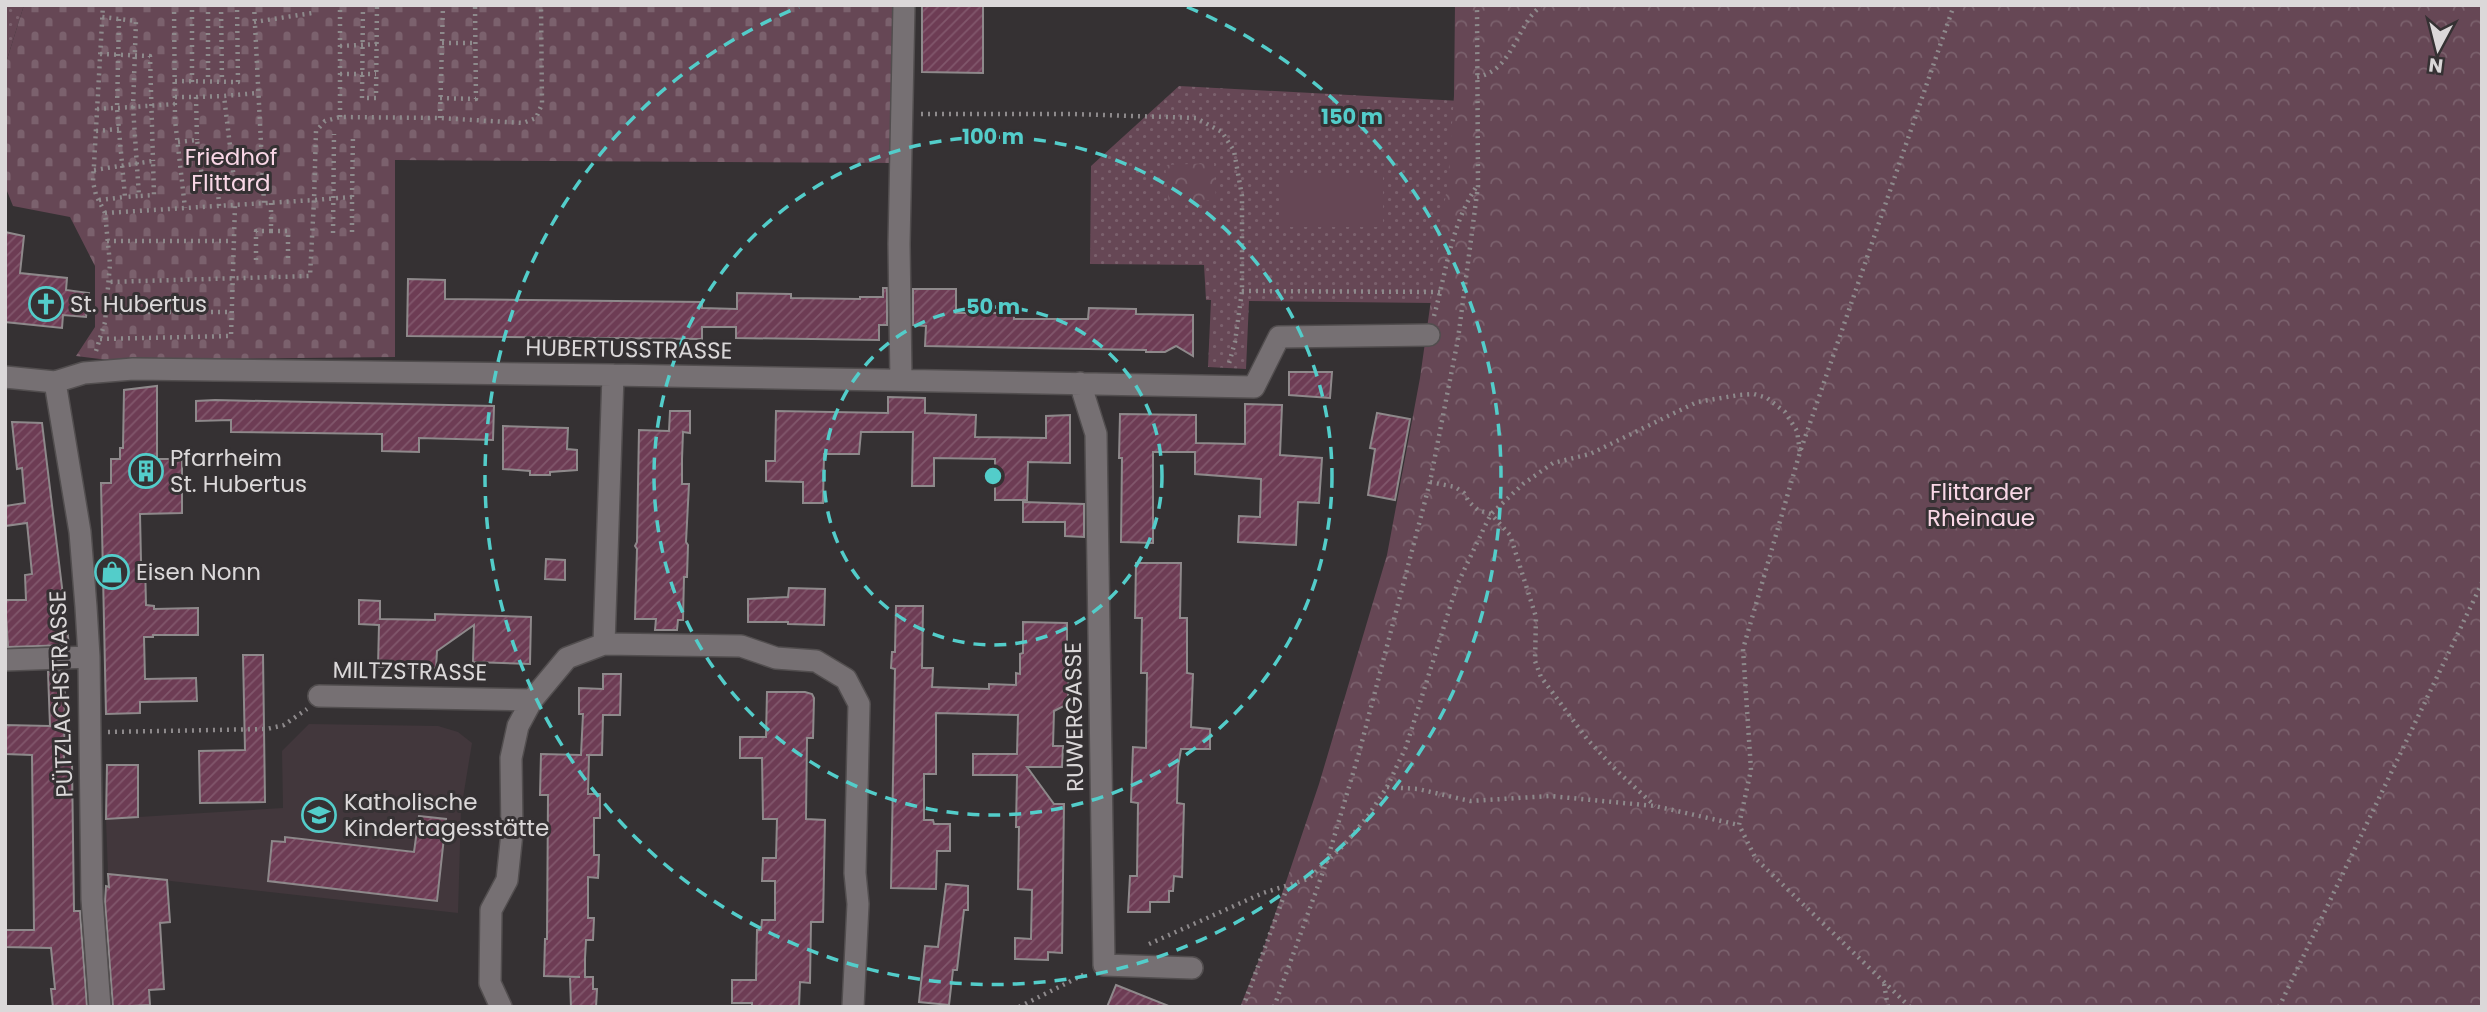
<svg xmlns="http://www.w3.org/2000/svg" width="2487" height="1012" font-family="Poppins,sans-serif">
<defs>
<pattern id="grass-dots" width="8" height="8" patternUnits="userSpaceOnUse" patternTransform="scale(1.75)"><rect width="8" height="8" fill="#664755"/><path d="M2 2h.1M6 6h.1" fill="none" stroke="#7b616d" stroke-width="1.8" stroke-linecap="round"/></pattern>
<pattern id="cemetery-stones" width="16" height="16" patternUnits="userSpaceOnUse" patternTransform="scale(1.75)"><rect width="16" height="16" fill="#664755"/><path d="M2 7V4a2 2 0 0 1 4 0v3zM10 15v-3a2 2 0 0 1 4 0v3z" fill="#7b616d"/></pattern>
<pattern id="park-crowns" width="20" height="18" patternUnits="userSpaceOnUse" patternTransform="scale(1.75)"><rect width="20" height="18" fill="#664755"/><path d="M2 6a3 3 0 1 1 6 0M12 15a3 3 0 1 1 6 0" fill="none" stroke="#7b616d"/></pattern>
<pattern id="building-hatch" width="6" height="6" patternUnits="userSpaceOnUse" patternTransform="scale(1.75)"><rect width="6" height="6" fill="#6d3c54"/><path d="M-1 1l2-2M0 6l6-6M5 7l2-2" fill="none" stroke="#81576c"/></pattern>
</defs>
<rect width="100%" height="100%" fill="#353133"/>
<!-- built -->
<path fill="#42373c" d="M 309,724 L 438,726 L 458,732 L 472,743 L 461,810 L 458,913 L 108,874 L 106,819 L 283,808 L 282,751 Z"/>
<!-- grass -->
<path fill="url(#grass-dots)" d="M 5,5 L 24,5 L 5,66 Z
M 1179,86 L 1461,101 L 1434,303 L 1249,301 L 1246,369 L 1208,367 L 1211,300 L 1206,300 L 1204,265 L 1090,264 L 1091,166 Z"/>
<!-- cemetery -->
<path fill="url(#cemetery-stones)" d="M 24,5 L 900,5 L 896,163 L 395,160 L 395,357 L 108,360 L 76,356 L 95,327 L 95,266 L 70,217 L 13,206 L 5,186 L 5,66 Z"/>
<!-- park -->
<path fill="url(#park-crowns)" d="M 1455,5 L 2482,5 L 2482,1007 L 1240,1007 L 1263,950 L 1319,784 L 1387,555 L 1420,378 L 1448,179 L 1454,96 Z
M 1214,163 L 1216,200 L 1169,204 L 1165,165 Z"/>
<!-- pitch -->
<path fill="#664755" d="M 1279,176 L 1383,176 L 1383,227 L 1279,227 Z"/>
<!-- building -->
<path fill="url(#building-hatch)" stroke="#8e898b" stroke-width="2" d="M 922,5 L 983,5 L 983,73 L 922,72 Z
M 5,232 L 24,236 L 20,273 L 67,278 L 66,290 L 89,293 L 86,317 L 63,315 L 62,328 L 5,322 Z
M 408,279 L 445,280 L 445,299 L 702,302 L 702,308 L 737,309 L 737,293 L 791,294 L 791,298 L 860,299 L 860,297 L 883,297 L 883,288 L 887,288 L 887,325 L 879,325 L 879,340 L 736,338 L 736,327 L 702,327 L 702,339 L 407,336 Z
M 913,289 L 956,289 L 956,313 L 1014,313 L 1014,319 L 1088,319 L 1089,308 L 1136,309 L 1136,314 L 1193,315 L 1193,356 L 1176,346 L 1165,352 L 1146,352 L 1146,350 L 925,346 L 926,326 L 913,325 Z
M 1289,372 L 1332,372 L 1330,398 L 1289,395 Z
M 157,386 L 157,459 L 182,459 L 182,513 L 140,514 L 141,562 L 145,562 L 146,605 L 154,606 L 154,609 L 198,608 L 198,635 L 153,635 L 153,637 L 144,637 L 145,679 L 196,678 L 197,701 L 140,702 L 140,713 L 106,714 L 101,483 L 111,483 L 111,459 L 120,459 L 120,448 L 123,448 L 124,390 Z
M 888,397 L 925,398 L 925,413 L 976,415 L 975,437 L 1046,438 L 1046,416 L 1070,415 L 1070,463 L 1028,462 L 1027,500 L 995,500 L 995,459 L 934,458 L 934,486 L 912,486 L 913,432 L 861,432 L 859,454 L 824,454 L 823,503 L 803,503 L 803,482 L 766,481 L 766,461 L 775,461 L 776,411 L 888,413 Z
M 215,400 L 494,406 L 493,440 L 419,438 L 419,452 L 382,451 L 382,434 L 231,432 L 231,420 L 196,421 L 196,401 Z
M 1245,404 L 1282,405 L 1280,455 L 1322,458 L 1319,503 L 1298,502 L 1296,545 L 1238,542 L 1239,516 L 1260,517 L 1261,479 L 1195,474 L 1195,452 L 1153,452 L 1153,543 L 1121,542 L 1122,458 L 1119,458 L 1120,414 L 1196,415 L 1196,443 L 1245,444 Z
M 670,411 L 690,411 L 690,433 L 683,432 L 682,459 L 682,484 L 689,484 L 686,542 L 688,545 L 687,577 L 684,577 L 683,620 L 678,620 L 677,630 L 655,630 L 656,619 L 635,619 L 637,549 L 635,546 L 637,542 L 639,430 L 669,431 Z
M 1377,413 L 1410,419 L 1395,500 L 1368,495 L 1375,449 L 1370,448 Z
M 12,422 L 42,423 L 69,645 L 8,647 L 5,600 L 26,600 L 25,575 L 32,574 L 27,523 L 5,526 L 5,506 L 25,503 L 22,468 L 17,469 Z
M 503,426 L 568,428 L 567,449 L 577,450 L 577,470 L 550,472 L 550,475 L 530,475 L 530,471 L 503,469 Z
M 1023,502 L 1084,504 L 1084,537 L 1065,536 L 1065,522 L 1023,522 Z
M 546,559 L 565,560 L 565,580 L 545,579 Z
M 1136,563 L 1181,563 L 1180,618 L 1187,618 L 1187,673 L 1193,674 L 1191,727 L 1210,729 L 1210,749 L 1181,749 L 1178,767 L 1177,803 L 1184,804 L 1182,877 L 1174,876 L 1173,891 L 1169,891 L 1169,902 L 1150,902 L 1150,912 L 1128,912 L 1130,876 L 1137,876 L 1138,803 L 1131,802 L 1133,747 L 1146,748 L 1147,673 L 1141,673 L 1142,618 L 1135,618 Z
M 789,588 L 825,589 L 824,625 L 788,624 L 788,622 L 748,622 L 748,599 L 788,597 Z
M 359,600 L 380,601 L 380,619 L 435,620 L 435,614 L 531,617 L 530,664 L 473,662 L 474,625 L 437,651 L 436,668 L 378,667 L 379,625 L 359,624 Z
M 896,606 L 923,606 L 922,668 L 933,668 L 932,687 L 989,689 L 989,684 L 1016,685 L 1016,673 L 1020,674 L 1020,654 L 1023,653 L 1023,622 L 1067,623 L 1067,654 L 1069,654 L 1068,704 L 1054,711 L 1053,746 L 1063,746 L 1062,767 L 1027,767 L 1054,804 L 1064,804 L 1062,953 L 1048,952 L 1048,960 L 1015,959 L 1015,938 L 1031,939 L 1032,890 L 1018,889 L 1019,827 L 1016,827 L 1017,775 L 973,775 L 973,754 L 1017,754 L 1018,715 L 936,713 L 936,774 L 924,774 L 924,820 L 933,820 L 934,824 L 950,824 L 950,851 L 937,851 L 936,889 L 891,888 L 895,669 L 891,668 L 892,652 L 895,652 Z
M 243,655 L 263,655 L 265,802 L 200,803 L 199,751 L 245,750 Z
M 65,671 L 64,765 L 72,765 L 74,911 L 80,911 L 87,1007 L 53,1007 L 51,989 L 55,989 L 51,948 L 5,947 L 5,930 L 34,930 L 32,755 L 5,754 L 5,725 L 50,726 L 48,672 Z
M 603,674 L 621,674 L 620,715 L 603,715 L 602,755 L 586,755 L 589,755 L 588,794 L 600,794 L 600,818 L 594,818 L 594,855 L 599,855 L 598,878 L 588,877 L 588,918 L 594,918 L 593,940 L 586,940 L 585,958 L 585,977 L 593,977 L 593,989 L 597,989 L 596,1007 L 571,1007 L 570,977 L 580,977 L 544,976 L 545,939 L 547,939 L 548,795 L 540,795 L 541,754 L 581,755 L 583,714 L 579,714 L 579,688 L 603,689 Z
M 767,692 L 805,692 L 812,694 L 814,698 L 813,738 L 807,738 L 806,819 L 825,820 L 823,922 L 811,922 L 810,983 L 800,982 L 799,1007 L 752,1007 L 752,1003 L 732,1003 L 732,980 L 756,980 L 757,930 L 761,930 L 762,920 L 775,920 L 775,881 L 762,881 L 763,858 L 776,858 L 777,819 L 763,819 L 762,758 L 740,758 L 740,737 L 766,737 Z
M 107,765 L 138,765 L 138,817 L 106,819 Z
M 419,816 L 446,819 L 437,901 L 268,881 L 272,841 L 285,842 L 285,837 L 414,852 Z
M 108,874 L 167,880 L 170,922 L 160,923 L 164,989 L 149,990 L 150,1005 L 113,1007 L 105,902 L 106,886 L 109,887 Z
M 946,884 L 968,886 L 968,910 L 964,910 L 957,970 L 953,970 L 949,1005 L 919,1002 L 925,946 L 938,947 Z
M 1116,985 L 1169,1006 L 1168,1007 L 1107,1007 Z"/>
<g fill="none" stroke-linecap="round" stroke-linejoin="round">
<!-- minor casing -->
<g stroke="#524e4f" stroke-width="24">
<path id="minor" d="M 613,375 L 604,644 L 741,646 L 776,658 L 816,661 L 846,679 L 859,704 L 855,873 L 858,904 L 853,1007
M 5,377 L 55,382 L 84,373 L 133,369 L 613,375 L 1254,387 L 1279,337 L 1429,335
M 901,380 L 899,244 L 904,5
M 55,382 L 80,532 L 86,607 L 89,657 L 92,899 L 100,1007
M 1080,383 L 1096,434 L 1104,965 L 1192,968
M 5,660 L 89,657
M 319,696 L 532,700
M 501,1007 L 490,983 L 491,910 L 507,880 L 512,833 L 511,758 L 518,726 L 532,700 L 567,658 L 604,644"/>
</g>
<!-- path -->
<path stroke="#8e8a8c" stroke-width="4.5" stroke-dasharray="2 5" stroke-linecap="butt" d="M 174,5 L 175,120 L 185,208
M 208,5 L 208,82
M 221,5 L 222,82
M 254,5 L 264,203
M 363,5 L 362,98 L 376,98 L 377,5
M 119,19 L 117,108 L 125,197 L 139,196 L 133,107 L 175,104
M 254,22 L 312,13
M 442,43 L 476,43
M 340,46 L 377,44
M 100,54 L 150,56 L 153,161
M 340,74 L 376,74
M 1477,77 C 1505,72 1513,44 1527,22 C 1530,16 1536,11 1541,5
M 175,81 L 238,82 L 237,5
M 192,82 L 192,5
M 175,97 L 196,97 L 197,140
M 196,97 L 223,96
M 440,98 L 476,99 L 475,5
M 97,109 L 133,107 L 136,21 L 102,17
M 921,114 L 1072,114 L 1196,118 L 1222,132 L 1234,151 L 1242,196 L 1242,291 L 1235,342 L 1228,367
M 340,117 L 340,5
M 440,118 L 443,5
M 96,131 L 119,129
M 178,142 L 197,140 L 204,192 L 218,190
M 94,170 L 153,161 L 154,195 L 139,196
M 352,197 L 353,135
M 99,200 L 125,197
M 219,206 L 218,190 L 235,188 L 224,96 L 257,93
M 105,213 L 314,200 L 310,276 L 108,282
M 271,231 L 288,231 L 288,259
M 352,232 L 352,197 L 314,200 L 316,131 L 325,121 L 340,117 L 440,118 L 523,123 L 536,118 L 542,104 L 541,5
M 333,233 L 334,134
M 107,241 L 233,241
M 256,260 L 256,231 L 271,231 L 271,203
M 1242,291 L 1440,292
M 106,312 L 231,312
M 1434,316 C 1446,273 1451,224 1477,186
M 100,339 L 231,336 L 235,205
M 96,351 L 105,322 L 110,264 L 105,213 L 96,195 L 93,182 L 103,5
M 1430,482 L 1455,487 L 1464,493 L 1469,502 L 1478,510 L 1491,514 L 1510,535 L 1536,617 L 1535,661 L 1541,677 L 1587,739 L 1615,769 L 1655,806
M 108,732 L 267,729 L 284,725 L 307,709
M 1387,787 L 1418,789 L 1470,801 L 1550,796 L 1655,806 L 1739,825
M 1149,944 L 1263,893 L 1308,879 L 1344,845 L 1368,816 L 1387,787 L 1406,747 L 1457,585 L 1484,528 L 1491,514 L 1523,484 L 1553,463 L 1590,454 L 1697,402 L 1739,395 L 1754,394 L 1767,398 L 1785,412 L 1797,431 L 1800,452
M 1884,984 L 1888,1007
M 1019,1007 L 1087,973
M 1243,1007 L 1288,885
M 1274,1007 L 1327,861 L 1359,753 L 1430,482 L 1458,339 L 1478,186 L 1477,5
M 1910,1007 L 1756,859 L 1739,825 L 1751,770 L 1743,649 L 1800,452 L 1954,5
M 2279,1007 L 2482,583"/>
<!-- minor -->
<use href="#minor" stroke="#767073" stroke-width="21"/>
</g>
<!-- distance rings -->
<g fill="none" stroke="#53cdca" stroke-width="3.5" stroke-dasharray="12 9">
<circle cx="993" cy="476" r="169"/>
<circle cx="993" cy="476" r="339"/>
<path d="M1187 7A508 508 0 1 1 799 7"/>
</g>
<!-- icons -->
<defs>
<g id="church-ring" transform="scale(1.75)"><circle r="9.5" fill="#353133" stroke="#53cdca" stroke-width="1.5"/><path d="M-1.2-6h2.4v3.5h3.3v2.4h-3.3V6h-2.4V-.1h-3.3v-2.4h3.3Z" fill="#53cdca"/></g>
<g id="building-ring" transform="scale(1.75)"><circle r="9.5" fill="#353133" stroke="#53cdca" stroke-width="1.5"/><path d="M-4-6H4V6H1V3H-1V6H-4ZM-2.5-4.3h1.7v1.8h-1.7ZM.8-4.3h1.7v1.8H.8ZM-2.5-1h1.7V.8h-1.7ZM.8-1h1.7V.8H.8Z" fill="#53cdca"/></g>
<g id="shop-ring" transform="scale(1.75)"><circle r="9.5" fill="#353133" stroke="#53cdca" stroke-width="1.5"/><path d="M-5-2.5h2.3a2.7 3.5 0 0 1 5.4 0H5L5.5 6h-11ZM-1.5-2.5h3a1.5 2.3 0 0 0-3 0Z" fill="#53cdca"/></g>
<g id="school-ring" transform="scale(1.75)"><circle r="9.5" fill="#353133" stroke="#53cdca" stroke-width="1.5"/><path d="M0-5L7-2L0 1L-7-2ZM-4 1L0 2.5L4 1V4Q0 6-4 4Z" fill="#53cdca"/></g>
</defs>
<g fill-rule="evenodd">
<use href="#church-ring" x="46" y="304"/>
<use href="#building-ring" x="146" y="471"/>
<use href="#shop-ring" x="112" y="572"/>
<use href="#school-ring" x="319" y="815"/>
</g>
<g text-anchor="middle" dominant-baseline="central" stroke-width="6" stroke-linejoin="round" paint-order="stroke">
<!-- park labels -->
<g font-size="23" fill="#f9d7e6" stroke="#353133">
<text x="231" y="157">Friedhof<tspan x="231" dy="26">Flittard</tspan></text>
<text x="1981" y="492">Flittarder<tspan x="1981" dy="26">Rheinaue</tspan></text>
</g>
<!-- poi labels -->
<g font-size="23" fill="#dbd8d9" stroke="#353133" text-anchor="start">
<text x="70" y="304">St. Hubertus</text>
<text x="170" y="458">Pfarrheim<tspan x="170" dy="26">St. Hubertus</tspan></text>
<text x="136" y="572">Eisen Nonn</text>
<text x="344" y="802">Katholische<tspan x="344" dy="26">Kindertagesstätte</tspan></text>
</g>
<!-- street labels -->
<g font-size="23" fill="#dbd8d9" stroke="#353133">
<text transform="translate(629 349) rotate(1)">HUBERTUSSTRASSE</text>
<text transform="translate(410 671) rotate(1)">MILTZSTRASSE</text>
<text transform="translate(61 694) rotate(-92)">PÜTZLACHSTRASSE</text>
<text transform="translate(1074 717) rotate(-91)">RUWERGASSE</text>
</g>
</g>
<circle cx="993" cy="476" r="10" fill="#53cdca" stroke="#353133" stroke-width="3.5"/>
<g font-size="21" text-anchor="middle" font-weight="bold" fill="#53cdca" stroke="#353133" stroke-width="6" stroke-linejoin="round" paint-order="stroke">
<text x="1352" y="124">150 m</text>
<text x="993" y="144">100 m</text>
<text x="993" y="314">50 m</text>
</g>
<!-- border -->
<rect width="2487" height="1012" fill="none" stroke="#dbd8d9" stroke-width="14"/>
<!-- north arrow -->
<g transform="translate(2438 49) rotate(187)" stroke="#353133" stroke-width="5" paint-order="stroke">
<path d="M0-5L12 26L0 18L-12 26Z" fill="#dbd8d9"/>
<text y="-10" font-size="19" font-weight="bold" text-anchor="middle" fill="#dbd8d9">N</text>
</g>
</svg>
